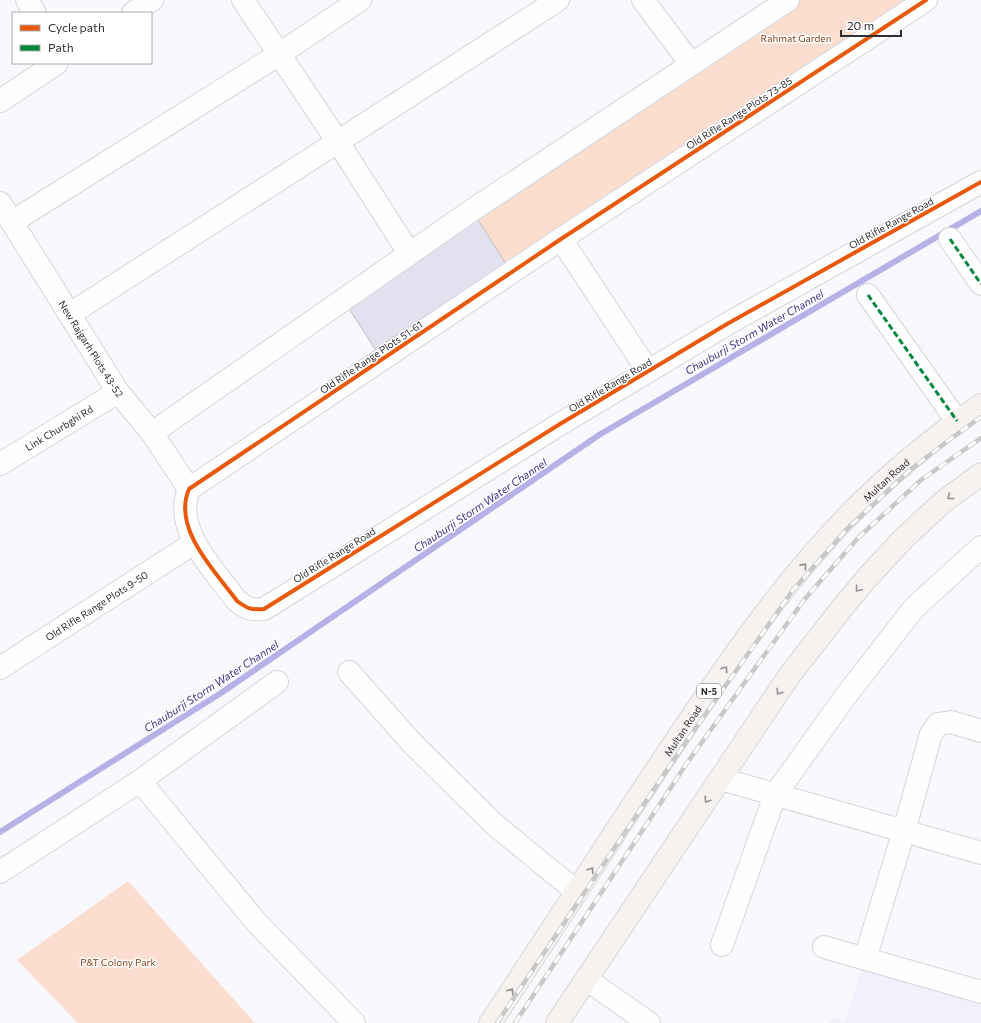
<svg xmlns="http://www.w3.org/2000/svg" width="981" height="1023" font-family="Commissioner,sans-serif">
<rect width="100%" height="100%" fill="#f9f9fd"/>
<!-- built -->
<path fill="#f1f1fe" d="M 865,959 L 981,992 L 981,1023 L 829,1023 L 834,1017 L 845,1021 Z"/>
<!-- green -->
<path fill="#fcded1" d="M 786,0 L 924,0 L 509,269 L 472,210 Z
M 128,881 L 255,1023 L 78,1023 L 17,960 Z"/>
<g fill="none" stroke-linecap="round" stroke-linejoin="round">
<!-- stream -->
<path stroke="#b6b2e7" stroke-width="6" d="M 0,832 L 221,693 L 599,435 L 981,211"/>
</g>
<!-- building -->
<path fill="#e2e1ef" stroke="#bfbfc3" d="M 478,220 L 506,264 L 375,349 L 348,307 Z"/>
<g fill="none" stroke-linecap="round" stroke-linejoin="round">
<!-- minor casing -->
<g stroke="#d5d5d9" stroke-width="24">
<g id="minor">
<path d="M 27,0 L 35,13"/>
<path d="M 243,0 L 338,142 L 409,253"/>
<path d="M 643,0 L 691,64"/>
<path d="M 133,13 L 152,0"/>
<path d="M 0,101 L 57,63"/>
<path id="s1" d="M 0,203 L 118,392 L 152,433 L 189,489"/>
<path d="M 12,222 L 278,55 L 360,0"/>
<path d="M 561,239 L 648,371"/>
<path d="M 950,239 L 981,284"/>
<path d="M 868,295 L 957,421"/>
<path d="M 70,314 L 558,0"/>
<path d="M 152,433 L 468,213 L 788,0"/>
<path id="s2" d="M 0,464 L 118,392"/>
<path d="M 189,489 C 172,529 215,571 237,601 C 248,609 251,610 264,609 L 560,424 L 727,324 L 981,182"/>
<path d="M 189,489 L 561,239 L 926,0"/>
<path id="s3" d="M 0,668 L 194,543"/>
<path d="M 349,672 L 412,743 L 495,825 L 577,892"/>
<path d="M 721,779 L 981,853"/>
<path d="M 140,781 L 256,922 L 354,1023"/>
<path d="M 0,872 L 140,781 L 277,682"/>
<path d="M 722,945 L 775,795 L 845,697 L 914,608 L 981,547"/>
<path d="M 824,947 L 981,992"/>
<path d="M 865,959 L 904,831 L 931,734 L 938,724 L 951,722 L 981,731"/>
<path d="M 586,979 L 649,1023"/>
</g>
</g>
<!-- major casing -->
<g stroke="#d7d7d9" stroke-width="24">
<g id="major">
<path id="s4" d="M 490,1023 C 547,938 602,851 659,766 C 717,679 776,590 849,515 C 889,474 934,437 981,405"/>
<path d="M 557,1023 L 789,676 L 846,603 L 867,578 L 903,539 L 943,502 L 981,474"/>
</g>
</g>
<!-- minor -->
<use href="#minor" stroke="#fefeff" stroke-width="22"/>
<!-- major -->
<use href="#major" stroke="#f6f2f0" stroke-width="22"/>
<!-- rail casing -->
<g stroke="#c8c8c8" stroke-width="4.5">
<path id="rail" d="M 497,1023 L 679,752 L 793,590 L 847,529 L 910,470 L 949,440 L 981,417
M 515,1023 L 687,763 L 804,600 L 858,538 L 921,480 L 981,438"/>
</g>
<!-- rail -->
<use href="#rail" stroke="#fff" stroke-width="3" stroke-dasharray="9" stroke-linecap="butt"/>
<!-- quiet -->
<path stroke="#00873e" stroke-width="3" stroke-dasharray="6 3" stroke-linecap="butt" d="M 950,239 L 981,284
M 868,295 L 957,421"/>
<!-- cycleway casing -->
<g stroke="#fff" stroke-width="6">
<path id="cycleway" d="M 926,0 L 561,239 L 189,489 C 172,529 215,571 237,601 C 248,609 251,610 264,609 L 560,424 L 727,324 L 981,182"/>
</g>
<!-- cycleway -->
<use href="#cycleway" stroke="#e8590c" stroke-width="4"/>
</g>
<!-- one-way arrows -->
<defs><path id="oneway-chevron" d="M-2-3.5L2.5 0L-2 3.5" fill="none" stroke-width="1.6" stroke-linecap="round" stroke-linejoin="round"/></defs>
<g stroke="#929092">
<use href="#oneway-chevron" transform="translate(950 497) rotate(143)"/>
<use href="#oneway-chevron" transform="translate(804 566) rotate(-48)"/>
<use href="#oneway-chevron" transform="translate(858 589) rotate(130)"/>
<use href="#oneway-chevron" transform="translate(725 669) rotate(-54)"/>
<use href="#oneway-chevron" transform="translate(779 692) rotate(124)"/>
<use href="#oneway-chevron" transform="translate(707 800) rotate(124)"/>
<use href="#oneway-chevron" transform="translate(591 870) rotate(-57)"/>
<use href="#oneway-chevron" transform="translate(511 991) rotate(-56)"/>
</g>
<g text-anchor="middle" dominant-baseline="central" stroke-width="3" stroke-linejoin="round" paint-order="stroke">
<!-- shield labels -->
<rect fill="#fff" stroke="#6d6d70" stroke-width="1" x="697" y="684" width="24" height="14" rx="3"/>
<g font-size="9" font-weight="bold" fill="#2e2e33">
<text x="709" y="691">N-5</text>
</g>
<!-- park labels -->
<g font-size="10" fill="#843f15" stroke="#fff">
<text x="796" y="38">Rahmat Garden</text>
<text x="118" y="962">P&amp;T Colony Park</text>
</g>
<!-- street labels -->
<g font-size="10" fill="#2e2e33" stroke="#fff">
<text transform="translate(739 113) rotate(-33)">Old Rifle Range Plots 73-85</text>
<text transform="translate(891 223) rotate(-29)">Old Rifle Range Road</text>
<text stroke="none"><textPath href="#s1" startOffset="172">New Rajgarh Plots 43-52</textPath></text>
<text transform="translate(371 357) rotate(-34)">Old Rifle Range Plots 51-61</text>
<text transform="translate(610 385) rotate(-31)">Old Rifle Range Road</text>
<text stroke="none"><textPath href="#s2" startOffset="69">Link Churbghi Rd</textPath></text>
<text stroke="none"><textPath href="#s4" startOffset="674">Multan Road</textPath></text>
<text transform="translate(334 555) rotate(-32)">Old Rifle Range Road</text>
<text stroke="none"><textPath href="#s3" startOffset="115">Old Rifle Range Plots 9-50</textPath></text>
<text stroke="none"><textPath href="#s4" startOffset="350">Multan Road</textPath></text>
</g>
<!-- water labels -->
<g font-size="11" font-style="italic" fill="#423388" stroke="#fff">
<text transform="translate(754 332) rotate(-30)">Chauburji Storm Water Channel</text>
<text transform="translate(480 505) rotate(-34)">Chauburji Storm Water Channel</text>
<text transform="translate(211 686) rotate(-33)">Chauburji Storm Water Channel</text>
</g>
</g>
<!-- legend -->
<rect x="12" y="12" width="140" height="52" fill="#ffffff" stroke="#ababad"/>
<rect x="20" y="25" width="20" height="6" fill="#e8590c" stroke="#ababad"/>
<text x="48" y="32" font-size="12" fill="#2e2e33">Cycle path</text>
<rect x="20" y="45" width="20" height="6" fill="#00873e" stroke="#ababad"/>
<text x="48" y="52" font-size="12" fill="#2e2e33">Path</text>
<!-- scale -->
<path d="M841 30v6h60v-6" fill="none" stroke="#2e2e33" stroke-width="2"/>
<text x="847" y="30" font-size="12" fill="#2e2e33" stroke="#ffffff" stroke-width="3" paint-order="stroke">20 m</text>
</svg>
